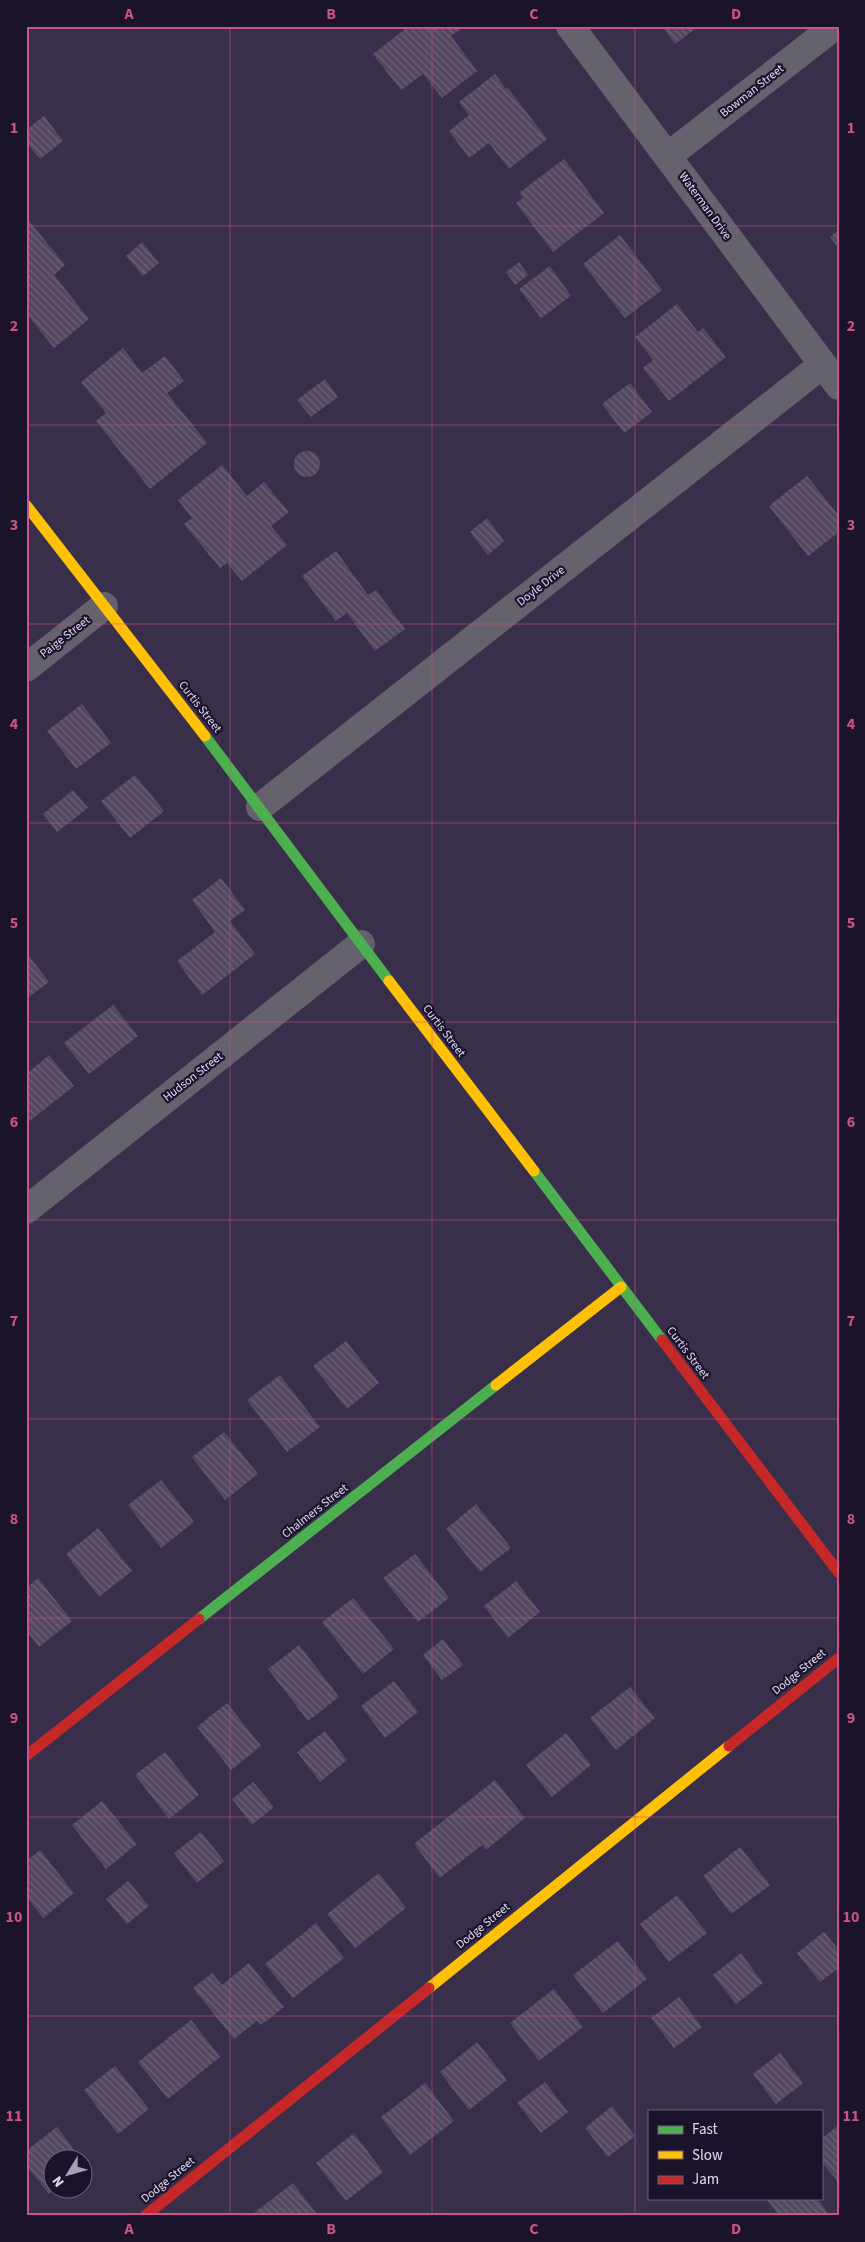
<svg xmlns="http://www.w3.org/2000/svg" width="865" height="2242" font-family="'Source Sans 3',sans-serif">
<defs>
<pattern id="building-back-hatch" width="6" height="6" patternUnits="userSpaceOnUse" patternTransform="scale(1.25)"><rect width="6" height="6" fill="#54485e"/><path d="M-1 5l2 2M0 0l6 6M5-1l2 2" fill="none" stroke="#6c6276"/></pattern>
</defs>
<rect width="100%" height="100%" fill="#3a2f4b"/>
<!-- building -->
<path fill="url(#building-back-hatch)" d="M 409,26 L 461,26 L 462,28 L 451,36 L 477,71 L 442,98 L 423,74 L 401,90 L 373,54 Z
M 662,26 L 699,26 L 675,44 Z
M 495,74 L 506,89 L 508,88 L 547,139 L 509,169 L 489,143 L 469,158 L 449,131 L 469,115 L 459,102 Z
M 44,116 L 63,141 L 40,159 L 26,142 L 26,130 Z
M 564,159 L 604,213 L 553,252 L 516,203 L 523,198 L 519,193 Z
M 26,217 L 65,265 L 54,275 L 89,319 L 54,348 L 27,314 L 30,311 L 26,306 Z
M 839,230 L 839,249 L 830,237 Z
M 620,235 L 662,290 L 625,318 L 583,264 Z
M 142,242 L 159,263 L 143,276 L 126,256 Z
M 519,262 L 528,275 L 515,285 L 506,272 Z
M 550,266 L 571,296 L 541,318 L 519,289 Z
M 677,304 L 698,332 L 703,328 L 726,357 L 669,401 L 643,368 L 653,360 L 635,337 Z
M 123,348 L 142,373 L 165,356 L 184,381 L 167,393 L 207,443 L 150,489 L 96,421 L 106,413 L 81,382 Z
M 325,379 L 338,397 L 311,417 L 297,400 Z
M 630,383 L 652,412 L 624,433 L 602,404 Z
M294 464a13 13 0 1 1 26 0a13 13 0 1 1-26 0Z
M 222,465 L 247,496 L 264,482 L 289,512 L 271,526 L 287,545 L 242,581 L 227,563 L 220,568 L 184,524 L 192,518 L 178,500 Z
M 807,476 L 839,516 L 839,532 L 808,556 L 769,506 Z
M 487,518 L 504,541 L 488,555 L 470,532 Z
M 336,551 L 368,595 L 376,590 L 405,629 L 375,651 L 347,613 L 336,621 L 302,576 Z
M 82,704 L 111,743 L 76,769 L 47,731 Z
M 135,775 L 164,811 L 130,838 L 101,801 Z
M 73,790 L 88,808 L 57,832 L 43,814 Z
M 221,878 L 245,910 L 230,921 L 255,954 L 202,995 L 177,961 L 215,932 L 192,900 Z
M 29,956 L 49,982 L 26,999 L 26,957 Z
M 113,1005 L 138,1036 L 89,1074 L 64,1043 Z
M 49,1055 L 74,1086 L 26,1124 L 26,1066 L 30,1071 Z
M 346,1341 L 379,1383 L 347,1409 L 313,1366 Z
M 280,1375 L 320,1427 L 287,1452 L 247,1400 Z
M 224,1432 L 258,1474 L 225,1500 L 192,1457 Z
M 161,1480 L 194,1522 L 161,1548 L 128,1505 Z
M 476,1504 L 511,1548 L 480,1572 L 446,1529 Z
M 98,1528 L 132,1571 L 99,1597 L 66,1554 Z
M 415,1554 L 449,1598 L 418,1622 L 383,1578 Z
M 38,1578 L 72,1621 L 39,1647 L 26,1630 L 26,1588 Z
M 516,1581 L 540,1612 L 508,1638 L 484,1606 Z
M 353,1598 L 394,1649 L 363,1674 L 322,1622 Z
M 443,1639 L 463,1665 L 442,1680 L 423,1655 Z
M 299,1645 L 339,1697 L 308,1721 L 268,1669 Z
M 394,1681 L 418,1712 L 385,1738 L 361,1706 Z
M 630,1687 L 655,1718 L 616,1750 L 590,1718 Z
M 227,1703 L 261,1746 L 231,1770 L 197,1727 Z
M 325,1731 L 347,1760 L 320,1782 L 297,1752 Z
M 566,1733 L 591,1765 L 552,1797 L 526,1765 Z
M 165,1752 L 199,1795 L 169,1819 L 135,1775 Z
M 495,1780 L 525,1818 L 486,1850 L 482,1845 L 440,1878 L 414,1844 Z
M 253,1782 L 274,1807 L 252,1825 L 232,1799 Z
M 102,1801 L 137,1844 L 106,1869 L 72,1825 Z
M 201,1832 L 224,1861 L 197,1883 L 174,1853 Z
M 740,1847 L 770,1885 L 731,1914 L 703,1876 Z
M 40,1850 L 74,1893 L 43,1918 L 26,1896 L 26,1861 Z
M 379,1873 L 406,1908 L 355,1948 L 327,1914 Z
M 128,1881 L 149,1906 L 127,1924 L 106,1899 Z
M 677,1895 L 707,1933 L 669,1962 L 640,1924 Z
M 316,1923 L 344,1958 L 293,1998 L 265,1964 Z
M 824,1932 L 839,1950 L 839,1968 L 820,1982 L 797,1953 Z
M 618,1941 L 647,1979 L 603,2013 L 573,1975 Z
M 741,1953 L 763,1983 L 736,2004 L 713,1975 Z
M 249,1963 L 284,2007 L 261,2025 L 257,2021 L 234,2039 L 193,1988 L 212,1973 L 222,1985 Z
M 554,1989 L 583,2027 L 539,2061 L 510,2023 Z
M 679,1997 L 702,2027 L 674,2048 L 651,2018 Z
M 191,2020 L 220,2057 L 168,2099 L 138,2062 Z
M 477,2042 L 507,2080 L 469,2110 L 440,2072 Z
M 780,2053 L 803,2083 L 776,2104 L 753,2074 Z
M 115,2066 L 149,2109 L 118,2134 L 84,2090 Z
M 545,2082 L 568,2112 L 541,2133 L 517,2103 Z
M 425,2083 L 454,2121 L 410,2155 L 381,2117 Z
M 612,2106 L 635,2136 L 608,2157 L 585,2128 Z
M 839,2125 L 839,2183 L 821,2161 L 821,2139 Z
M 57,2127 L 82,2160 L 52,2160 L 52,2190 L 55,2190 L 49,2194 L 26,2165 L 26,2151 Z
M 354,2133 L 383,2172 L 346,2201 L 316,2163 Z
M 293,2183 L 318,2216 L 258,2216 L 255,2212 Z
M 766,2198 L 817,2198 L 830,2216 L 779,2216 Z"/>
<g fill="none" stroke-linecap="round" stroke-linejoin="round">
<!-- street -->
<path stroke="#65616d" stroke-width="28" d="M 570,26 L 839,386
M 668,156 L 835,26
M 26,668 L 104,606
M 260,807 L 822,365
M 26,1210 L 361,944"/>
<!-- fast -->
<path stroke="#4caf50" stroke-width="11" d="M 205,736 L 389,981
M 534,1171 L 662,1340
M 199,1619 L 496,1385"/>
<!-- slow -->
<path stroke="#ffc107" stroke-width="11" d="M 26,505 L 205,736
M 389,981 L 534,1171
M 496,1385 L 621,1287
M 429,1988 L 729,1746"/>
<!-- jam -->
<path stroke="#c62828" stroke-width="11" d="M 662,1340 L 839,1573
M 729,1746 L 839,1658
M 26,1756 L 199,1619
M 145,2216 L 429,1988"/>
</g>
<!-- grid -->
<path fill="none" stroke="#cc528b" stroke-width="1" stroke-opacity="0.55" d="M 230,26 L 230,2216M 432,26 L 432,2216M 635,26 L 635,2216M 26,226 L 839,226M 26,425 L 839,425M 26,624 L 839,624M 26,823 L 839,823M 26,1022 L 839,1022M 26,1220 L 839,1220M 26,1419 L 839,1419M 26,1618 L 839,1618M 26,1817 L 839,1817M 26,2016 L 839,2016"/>
<g text-anchor="middle" dominant-baseline="central" stroke-width="4.5" stroke-linejoin="round" paint-order="stroke">
<!-- street labels -->
<g font-size="12" fill="#e2d9fa" stroke="#1b132a">
<text transform="translate(752 91) rotate(-38)">Bowman Street</text>
<text transform="translate(705 206) rotate(54)">Waterman Drive</text>
<text transform="translate(541 586) rotate(-38)">Doyle Drive</text>
<text transform="translate(65 637) rotate(-38)">Paige Street</text>
<text transform="translate(200 707) rotate(52)">Curtis Street</text>
<text transform="translate(444 1031) rotate(53)">Curtis Street</text>
<text transform="translate(193 1077) rotate(-38)">Hudson Street</text>
<text transform="translate(688 1353) rotate(53)">Curtis Street</text>
<text transform="translate(315 1511) rotate(-38)">Chalmers Street</text>
<text transform="translate(799 1672) rotate(-39)">Dodge Street</text>
<text transform="translate(483 1926) rotate(-39)">Dodge Street</text>
<text transform="translate(168 2180) rotate(-39)">Dodge Street</text>
</g>
</g>
<!-- border -->
<rect width="865" height="2242" fill="none" stroke="#1b132a" stroke-width="55"/>
<!-- legend -->
<rect x="648" y="2110" width="175" height="90" fill="#1b132a" stroke="#6b627d"/>
<rect x="658" y="2126" width="25" height="8" fill="#4caf50" stroke="#6b627d"/>
<text x="692" y="2134" font-size="15" fill="#e2d9fa">Fast</text>
<rect x="658" y="2151" width="25" height="8" fill="#ffc107" stroke="#6b627d"/>
<text x="692" y="2160" font-size="15" fill="#e2d9fa">Slow</text>
<rect x="658" y="2176" width="25" height="8" fill="#c62828" stroke="#6b627d"/>
<text x="692" y="2184" font-size="15" fill="#e2d9fa">Jam</text>
<!-- north arrow -->
<g transform="translate(68 2174) rotate(233)"><circle r="24" fill="#1b132a" stroke="#6b627d"/>
<path d="M0-4L9 19L0 12L-9 19Z" fill="#a79ebd"/>
<text y="-8" font-size="14" font-weight="bold" text-anchor="middle" fill="#e2d9fa">N</text>
</g>
<rect x="28" y="28" width="810" height="2186" fill="none" stroke="#cc528b" stroke-width="2"/>
<g font-size="16" text-anchor="middle" font-weight="bold" fill="#cc528b">
<text x="129" y="19">A</text>
<text x="331" y="19">B</text>
<text x="534" y="19">C</text>
<text x="736" y="19">D</text>
<text x="14" y="133">1</text>
<text x="851" y="133">1</text>
<text x="14" y="331">2</text>
<text x="851" y="331">2</text>
<text x="14" y="530">3</text>
<text x="851" y="530">3</text>
<text x="14" y="729">4</text>
<text x="851" y="729">4</text>
<text x="14" y="928">5</text>
<text x="851" y="928">5</text>
<text x="14" y="1127">6</text>
<text x="851" y="1127">6</text>
<text x="14" y="1326">7</text>
<text x="851" y="1326">7</text>
<text x="14" y="1524">8</text>
<text x="851" y="1524">8</text>
<text x="14" y="1723">9</text>
<text x="851" y="1723">9</text>
<text x="14" y="1922">10</text>
<text x="851" y="1922">10</text>
<text x="14" y="2121">11</text>
<text x="851" y="2121">11</text>
<text x="129" y="2234">A</text>
<text x="331" y="2234">B</text>
<text x="534" y="2234">C</text>
<text x="736" y="2234">D</text>
</g>
</svg>
